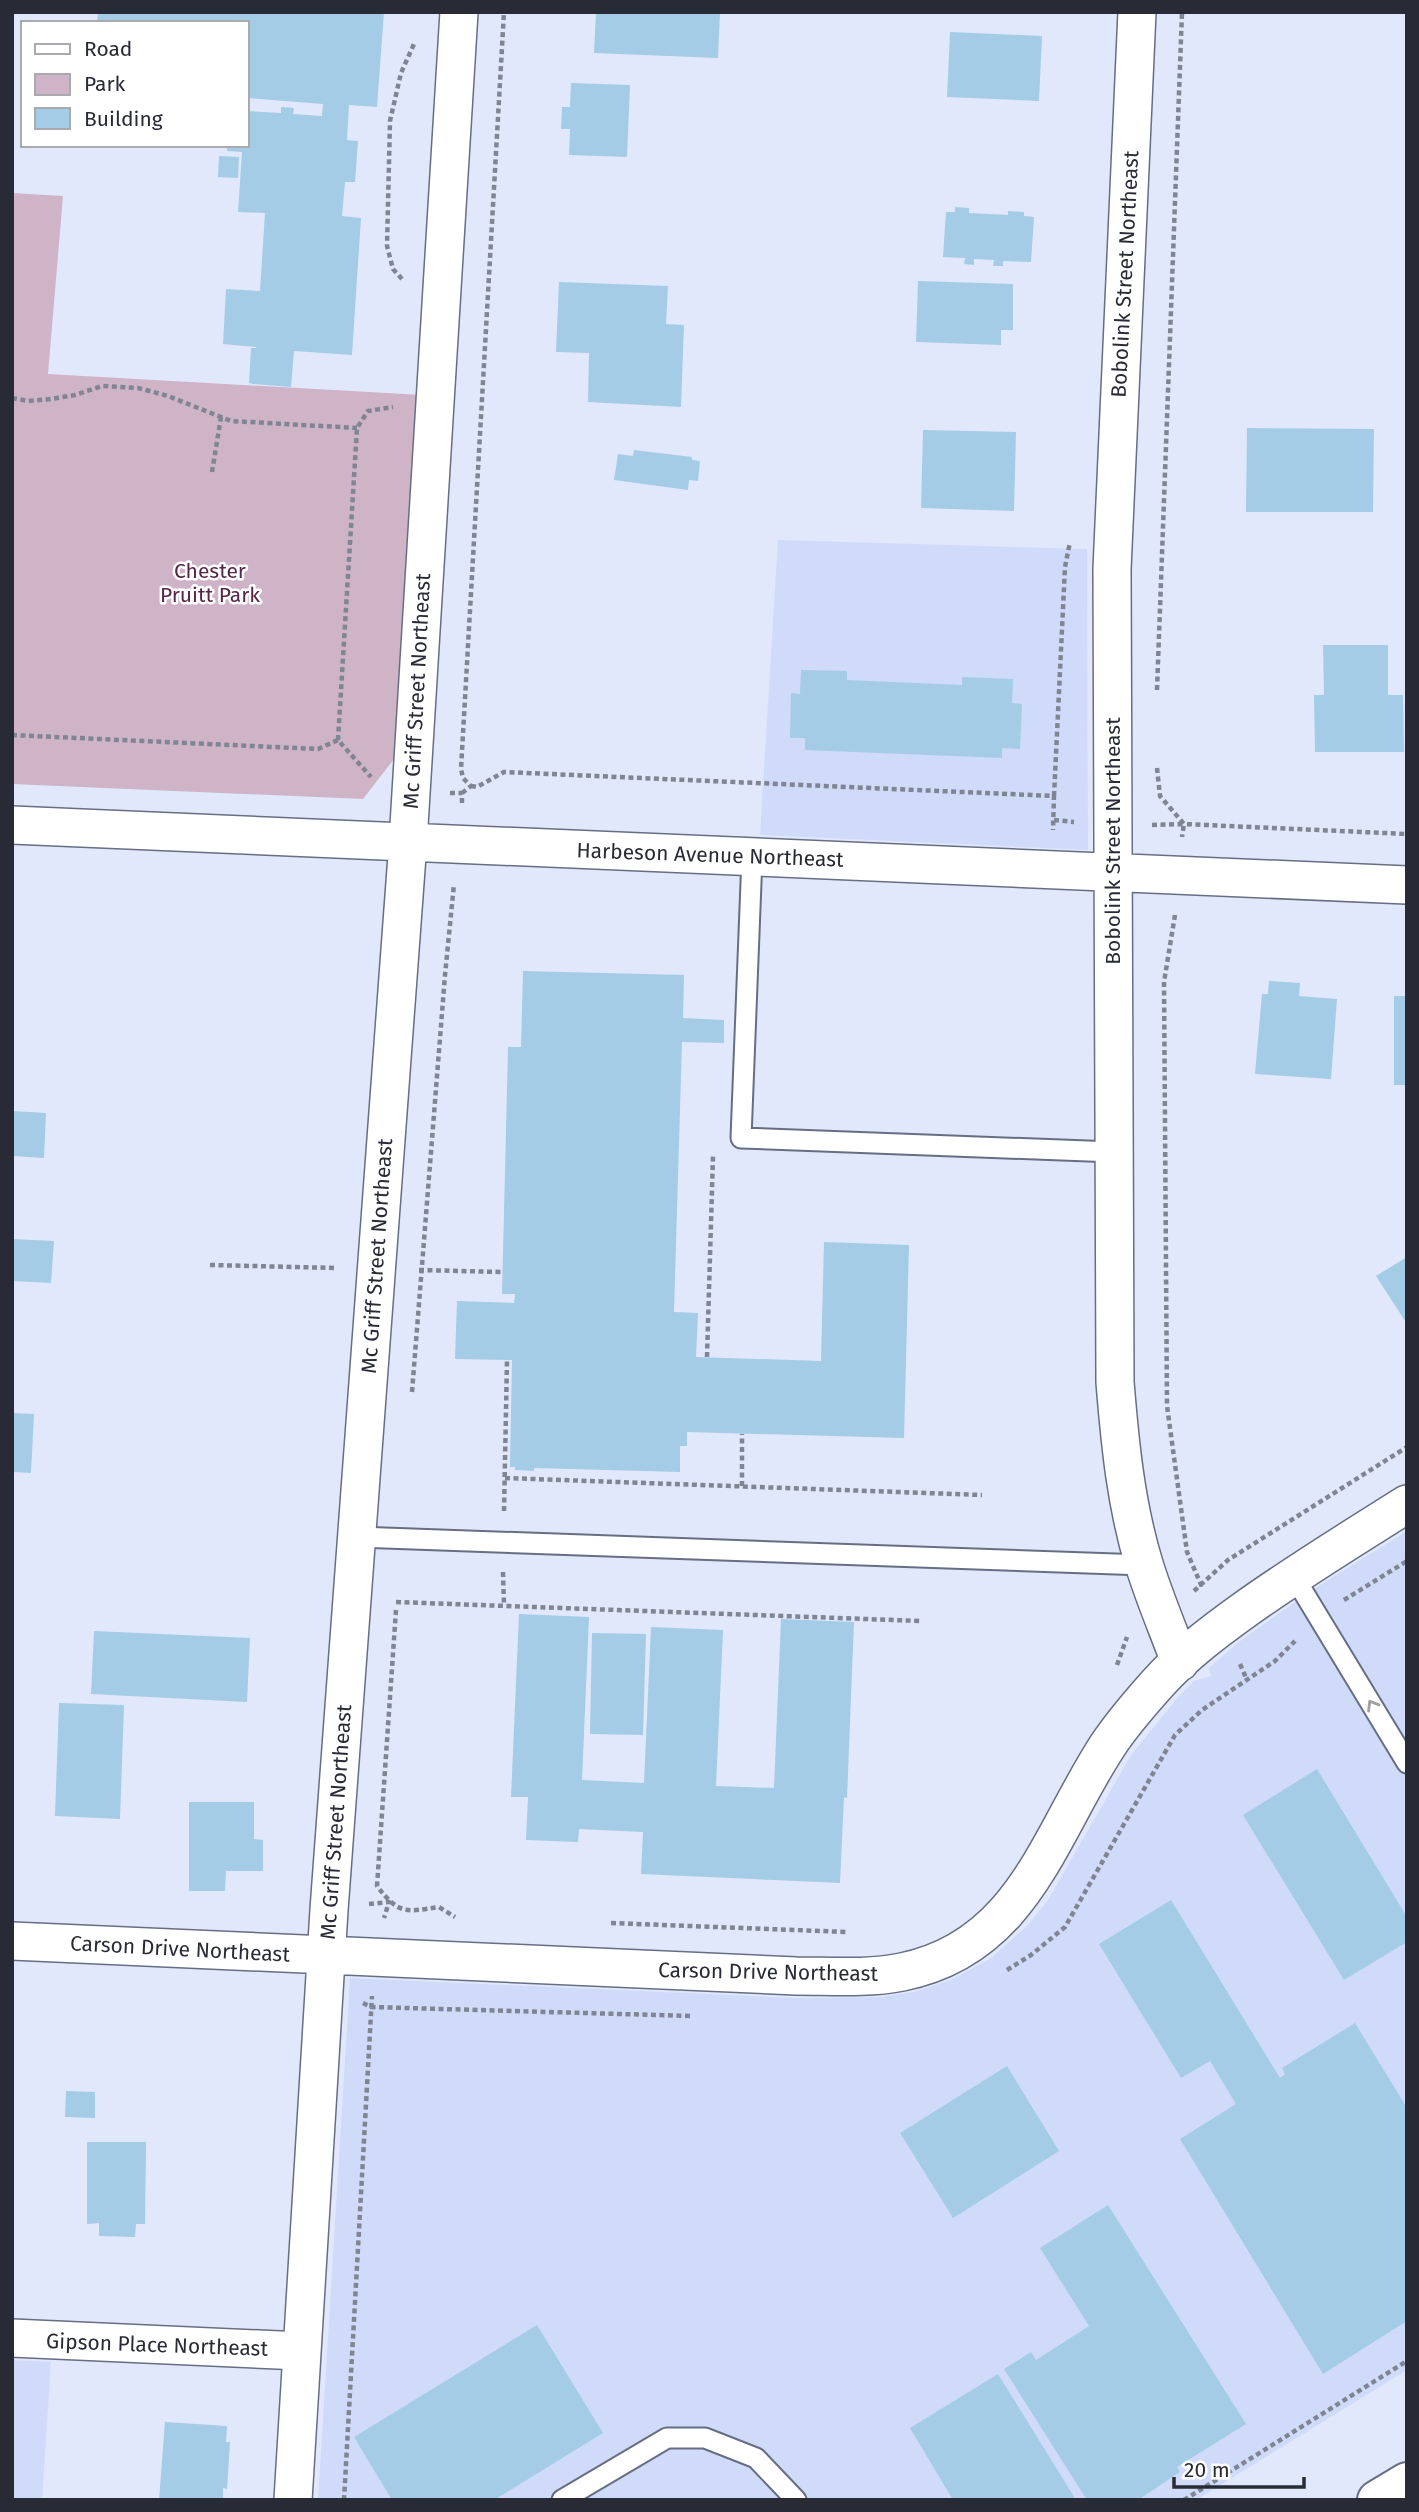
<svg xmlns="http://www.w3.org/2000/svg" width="1419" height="2512" font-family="'Fira Sans',sans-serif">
<rect width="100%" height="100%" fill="#e1e8fb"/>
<!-- built -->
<path fill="#d0dbfa" d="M 778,540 L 1087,549 L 1088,850 L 760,835 Z
M 1407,1531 L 1407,2370 L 1196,2500 L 318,2500 L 350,1978 L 796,1998 L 880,1997 L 914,1992 L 951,1980 L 991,1958 L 1027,1926 L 1048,1900 L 1131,1755 L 1179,1696 L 1194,1681 L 1211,1676 L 1209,1668 L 1236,1644 L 1309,1592 Z
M 12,2360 L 51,2362 L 42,2500 L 12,2500 Z"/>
<!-- green -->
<path fill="#ceb4c6" d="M 12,193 L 63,196 L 48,374 L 422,395 L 394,759 L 363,799 L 12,784 Z"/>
<!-- building -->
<path fill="#a4cce6" d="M 98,12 L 384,12 L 377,107 L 349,105 L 347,140 L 358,141 L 355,182 L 345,182 L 342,216 L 361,218 L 352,355 L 294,351 L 291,387 L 253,384 L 249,383 L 251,348 L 256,348 L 256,347 L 223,344 L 226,289 L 260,291 L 265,213 L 238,212 L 242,152 L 227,151 L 227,145 L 247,145 L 247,111 L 281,113 L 281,107 L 294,108 L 293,114 L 322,116 L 323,104 L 247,98 L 247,23 L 97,23 Z
M 596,12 L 720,12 L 718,58 L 594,53 Z
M 950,32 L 1042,36 L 1039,101 L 947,97 Z
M 571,83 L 630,85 L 627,157 L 569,155 L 570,129 L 561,129 L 562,107 L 570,107 Z
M 219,156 L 239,157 L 238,178 L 218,177 Z
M 955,207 L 969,208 L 969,213 L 1008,215 L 1008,211 L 1024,212 L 1024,216 L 1034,217 L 1031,262 L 1003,261 L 1003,266 L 993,266 L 994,260 L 974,259 L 974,265 L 964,264 L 965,258 L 943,257 L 946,212 L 955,212 Z
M 918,281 L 1013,284 L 1013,330 L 1001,330 L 1001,345 L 916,342 Z
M 559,282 L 668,286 L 666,324 L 684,325 L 681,407 L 588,402 L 589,353 L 556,352 Z
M 1247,428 L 1374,429 L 1373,512 L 1246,512 Z
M 923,430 L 1016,432 L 1014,511 L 921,508 Z
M 634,450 L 692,457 L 692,460 L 700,461 L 698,481 L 689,480 L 688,490 L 614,480 L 618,454 L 633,456 Z
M 1323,645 L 1388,645 L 1388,695 L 1403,695 L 1404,752 L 1315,752 L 1314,695 L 1324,695 Z
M 801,670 L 847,671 L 847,680 L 962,685 L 962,677 L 1013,679 L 1012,703 L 1022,704 L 1020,749 L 1002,748 L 1002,758 L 805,750 L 805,738 L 790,738 L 791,693 L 800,694 Z
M 523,971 L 684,975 L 683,1018 L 724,1020 L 724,1043 L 682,1042 L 674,1312 L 698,1313 L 696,1357 L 821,1361 L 824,1242 L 909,1245 L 904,1438 L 687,1432 L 687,1446 L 680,1446 L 680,1472 L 534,1468 L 534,1471 L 515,1470 L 515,1467 L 510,1467 L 512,1360 L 455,1359 L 457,1301 L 514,1303 L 515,1294 L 502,1294 L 508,1047 L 521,1047 Z
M 1269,981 L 1300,983 L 1299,996 L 1337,999 L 1331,1079 L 1255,1074 L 1262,994 L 1268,994 Z
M 1394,996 L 1407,996 L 1407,1085 L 1394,1085 Z
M 12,1111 L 46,1113 L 44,1158 L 12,1156 Z
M 12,1239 L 54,1241 L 51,1283 L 12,1281 Z
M 1407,1257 L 1407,1324 L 1376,1276 Z
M 12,1413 L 34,1414 L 31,1473 L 12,1472 Z
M 519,1614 L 589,1617 L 582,1780 L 644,1783 L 651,1627 L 723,1630 L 716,1786 L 774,1788 L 781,1619 L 854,1622 L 847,1798 L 844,1797 L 840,1883 L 641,1874 L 643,1832 L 579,1829 L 578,1842 L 526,1840 L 528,1797 L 511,1797 Z
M 94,1631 L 250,1638 L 247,1702 L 91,1694 Z
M 592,1633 L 646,1634 L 643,1735 L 590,1734 Z
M 59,1703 L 124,1705 L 120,1819 L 55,1816 Z
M 1317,1769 L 1407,1917 L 1407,1942 L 1344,1980 L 1243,1815 Z
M 189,1802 L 254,1802 L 254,1839 L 263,1840 L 263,1871 L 226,1871 L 225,1891 L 189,1891 Z
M 1171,1900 L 1280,2078 L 1285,2074 L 1282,2068 L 1355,2023 L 1407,2108 L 1407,2321 L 1323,2374 L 1180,2139 L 1236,2104 L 1210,2061 L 1181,2078 L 1099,1944 Z
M 1007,2066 L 1059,2151 L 953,2218 L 900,2133 Z
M 66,2091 L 95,2092 L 95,2118 L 65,2117 Z
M 87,2142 L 146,2142 L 145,2224 L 136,2224 L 135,2237 L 99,2236 L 99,2223 L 87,2224 Z
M 1108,2205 L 1246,2424 L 1177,2467 L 1180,2472 L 1138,2500 L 1087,2500 L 1004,2369 L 1031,2352 L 1036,2360 L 1089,2326 L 1040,2248 Z
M 537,2325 L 603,2433 L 494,2500 L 392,2500 L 354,2437 Z
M 998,2374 L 1076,2500 L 953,2500 L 910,2428 Z
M 165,2422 L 227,2426 L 226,2442 L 230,2442 L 227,2489 L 223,2488 L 223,2500 L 159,2500 Z"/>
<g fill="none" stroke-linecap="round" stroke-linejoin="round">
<!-- lane casing -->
<g stroke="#666e83" stroke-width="23">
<path id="lane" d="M 752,857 L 741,1138 L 1114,1152
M 357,1537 L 1144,1565
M 1293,1575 L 1407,1763
M 562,2500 L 667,2438 L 705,2438 L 756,2458 L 796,2500"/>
</g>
<!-- street casing -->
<g stroke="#666e83" stroke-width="40">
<path id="street" d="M 1137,12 L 1112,569 L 1115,1382 C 1120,1444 1126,1505 1144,1564 C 1154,1597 1168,1629 1180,1662
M 12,825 L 1407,885
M 12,1941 L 796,1976 C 831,1976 867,1979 902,1972 C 1023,1948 1049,1835 1108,1745 C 1122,1724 1141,1702 1158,1683 C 1184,1654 1215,1631 1247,1608 C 1299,1571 1353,1538 1407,1504
M 12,2338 L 301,2351
M 293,2500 L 329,1910 L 408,842 L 459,12"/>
</g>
<!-- highway casing -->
<g stroke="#666e83" stroke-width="42">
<path id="highway" d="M 1377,2500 L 1407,2482"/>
</g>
<!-- path -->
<path stroke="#808593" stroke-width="4.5" stroke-dasharray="5 3.5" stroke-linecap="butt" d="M 402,279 L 393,269 L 387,246 L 390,121 L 401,73 L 414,44
M 12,398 L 28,401 L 51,399 L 75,395 L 102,386 L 138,388 L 168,396 L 231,421 L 357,428
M 212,472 L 221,417
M 1157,690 L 1182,12
M 12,735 L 318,749 L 338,740 L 371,777
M 338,740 L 357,428 L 368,411 L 393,407
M 1157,768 L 1160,796 L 1184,824 L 1407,834
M 471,786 L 477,787 L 504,772 L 1054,796 L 1053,830
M 450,793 L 462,793 L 462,806
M 462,793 L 471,786 L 463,778 L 461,769 L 504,12
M 1054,796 L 1065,567 L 1070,542
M 1054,820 L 1074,822
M 1152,825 L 1184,824 L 1182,837
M 1175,915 L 1164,982 L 1167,1406 L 1187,1552 L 1202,1587
M 210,1265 L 337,1268
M 419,1270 L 502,1272
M 707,1357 L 713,1156
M 412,1392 L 445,975 L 454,884
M 505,1478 L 982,1495
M 742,1486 L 742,1434
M 504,1511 L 507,1360
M 503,1572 L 504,1606
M 1194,1591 L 1228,1560 L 1407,1447
M 1344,1600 L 1407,1561
M 396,1602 L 921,1621
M 396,1610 L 377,1886 C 399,1915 406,1912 439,1907 L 455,1917
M 1240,1664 L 1247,1680
M 1117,1665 L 1127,1637
M 369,1904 L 389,1902 L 384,1918
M 611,1923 L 847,1932
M 1007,1970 L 1031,1955 L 1065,1927 L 1175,1735 L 1202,1710 L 1275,1661 L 1295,1641
M 363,2003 L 371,2007 L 692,2016
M 344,2500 L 372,1996
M 1184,2500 L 1407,2361"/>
<!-- lane -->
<use href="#lane" stroke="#fff" stroke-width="19"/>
<!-- street -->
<use href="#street" stroke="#fff" stroke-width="37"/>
<!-- highway -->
<use href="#highway" stroke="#fff" stroke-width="38"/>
</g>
<!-- one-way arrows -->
<defs><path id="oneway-chevron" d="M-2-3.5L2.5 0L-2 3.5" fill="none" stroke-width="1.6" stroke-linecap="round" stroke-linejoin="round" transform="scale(1.75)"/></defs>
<use stroke="#9ea0a4" href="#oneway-chevron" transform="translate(1372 1705) rotate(-121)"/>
<g text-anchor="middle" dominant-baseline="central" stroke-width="5" stroke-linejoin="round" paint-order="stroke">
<!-- street labels -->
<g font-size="21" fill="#282b35" stroke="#fff">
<text transform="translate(1125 274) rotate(-87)">Bobolink Street Northeast</text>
<text transform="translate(417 691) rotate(-87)">Mc Griff Street Northeast</text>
<text transform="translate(1113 841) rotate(-90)">Bobolink Street Northeast</text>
<text transform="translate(710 855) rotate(2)">Harbeson Avenue Northeast</text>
<text transform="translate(377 1256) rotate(-86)">Mc Griff Street Northeast</text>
<text transform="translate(336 1822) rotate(-86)">Mc Griff Street Northeast</text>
<text transform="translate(180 1949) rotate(3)">Carson Drive Northeast</text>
<text transform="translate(768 1972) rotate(1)">Carson Drive Northeast</text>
<text transform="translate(157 2345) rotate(2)">Gipson Place Northeast</text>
</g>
<!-- park labels -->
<g font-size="21" fill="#55264a" stroke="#fff">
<text x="210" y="571">Chester<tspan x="210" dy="24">Pruitt Park</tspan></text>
</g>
</g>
<!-- border -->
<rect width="1419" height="2512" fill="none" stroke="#282b35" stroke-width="28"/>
<!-- legend -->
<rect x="21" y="21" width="228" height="126" fill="#ffffff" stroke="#a9aaae" stroke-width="2"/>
<rect x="35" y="44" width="35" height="10" fill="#ffffff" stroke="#a9aaae" stroke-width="2"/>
<text x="84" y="56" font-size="21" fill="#282b35">Road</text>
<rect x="35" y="74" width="35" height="21" fill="#ceb4c6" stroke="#a9aaae" stroke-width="2"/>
<text x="84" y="91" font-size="21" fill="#282b35">Park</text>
<rect x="35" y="108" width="35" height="21" fill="#a4cce6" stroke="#a9aaae" stroke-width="2"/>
<text x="84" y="126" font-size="21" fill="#282b35">Building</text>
<!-- scale -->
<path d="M1174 2477v10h130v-10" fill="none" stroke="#282b35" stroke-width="3.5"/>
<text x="1184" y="2477" font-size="21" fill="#282b35" stroke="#ffffff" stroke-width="5" paint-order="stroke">20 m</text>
</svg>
